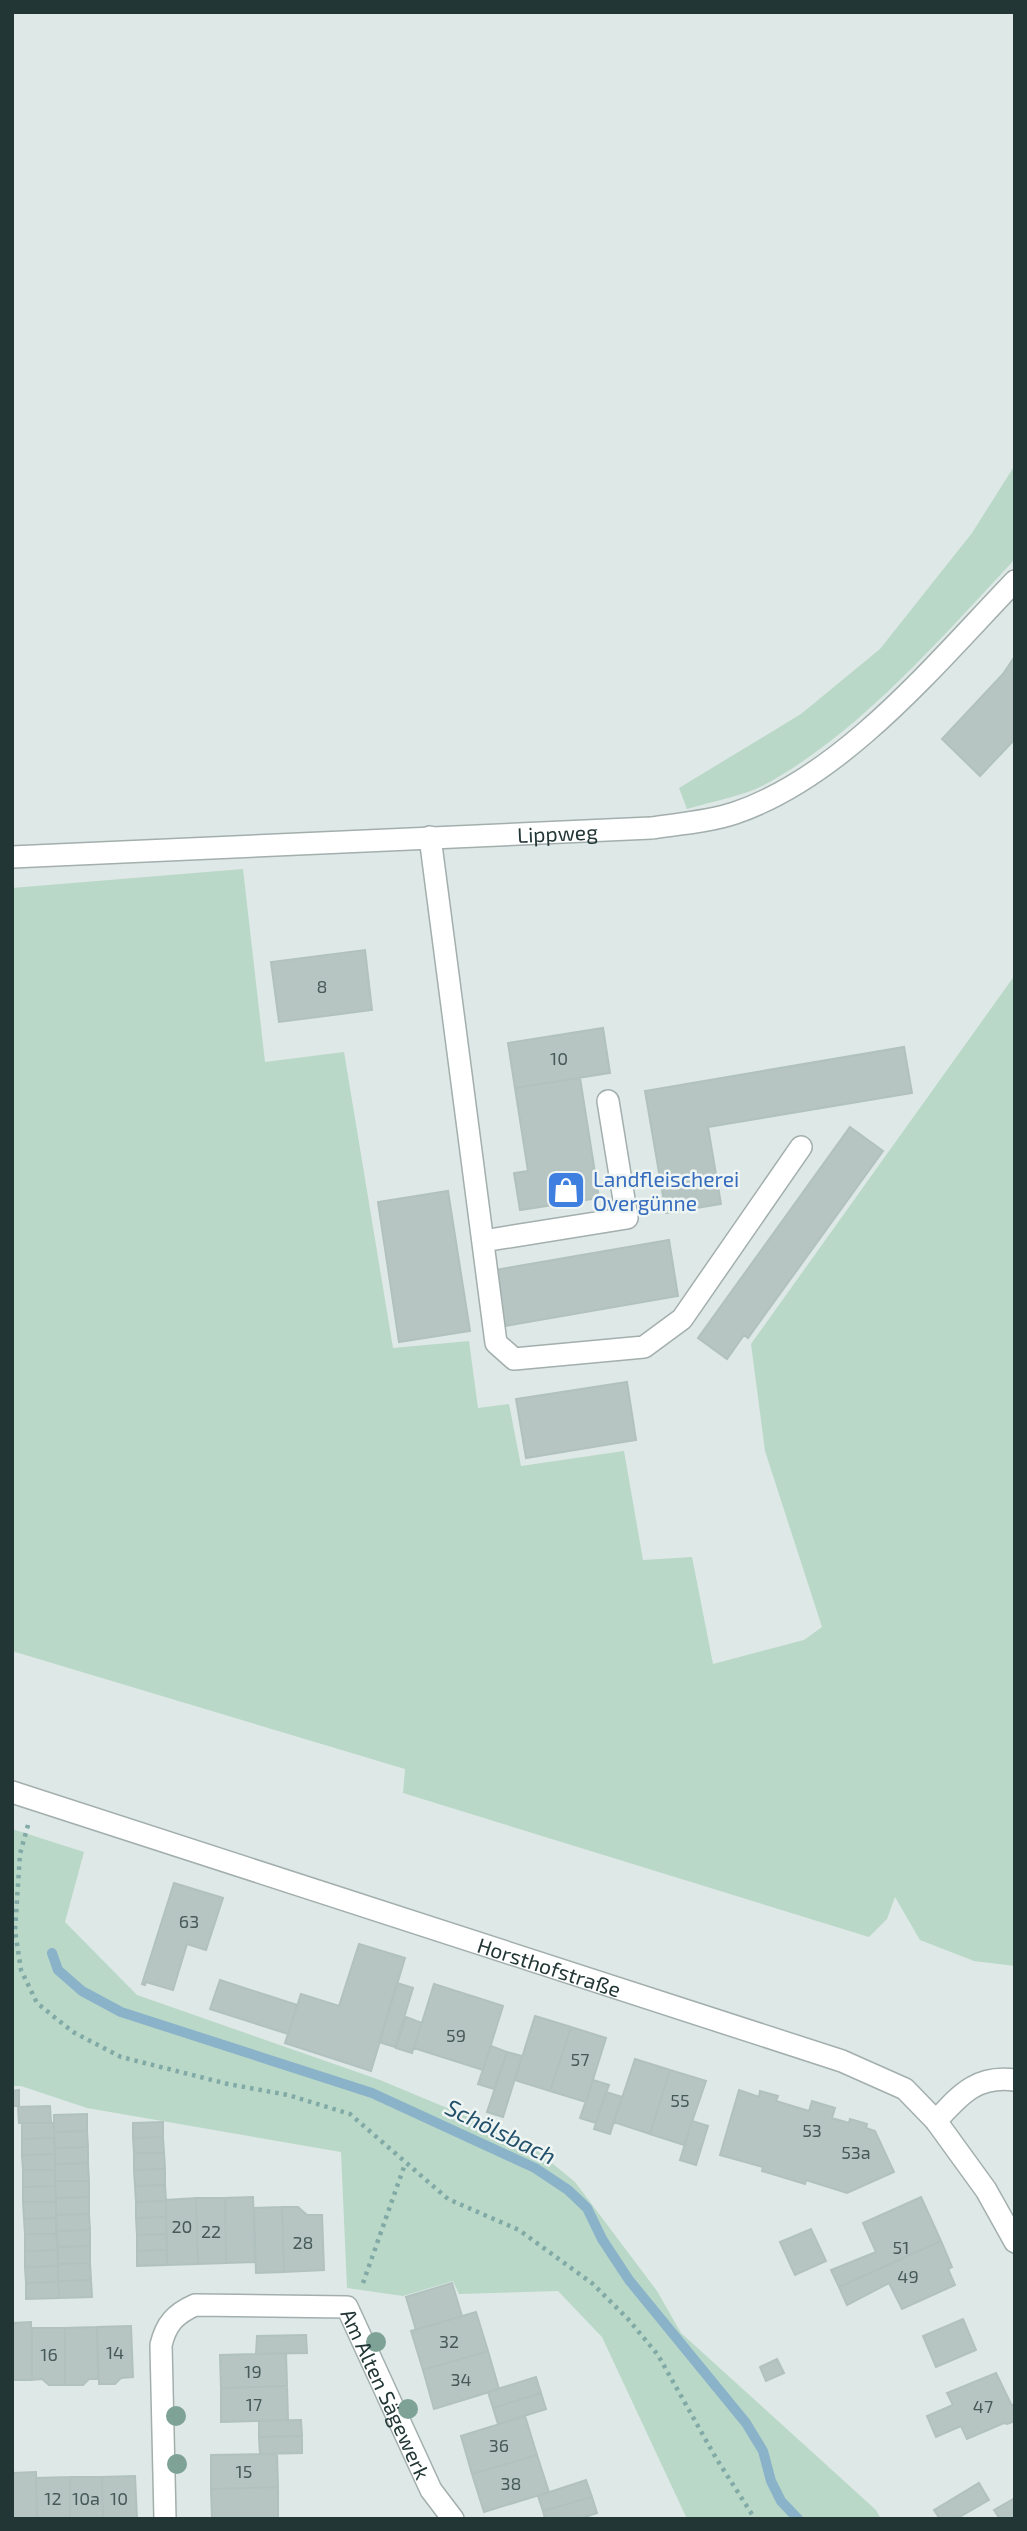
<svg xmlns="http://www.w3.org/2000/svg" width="1027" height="2531" font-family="'Exo 2',sans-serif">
<rect width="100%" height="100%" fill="#dee8e6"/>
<!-- green -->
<path fill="#b9d8c8" d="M 1015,465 L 1015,559 C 942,637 859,734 764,785 C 743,796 710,802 687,809 L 679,788 L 801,714 L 880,649 L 972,533 Z
M 243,869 L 265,1062 L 344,1052 L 393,1348 L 469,1341 L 478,1408 L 509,1404 L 521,1466 L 624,1451 L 643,1560 L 692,1557 L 713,1664 L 804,1640 L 822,1627 L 765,1451 L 751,1344 L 1015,975 L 1015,1966 L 974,1961 L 920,1940 L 895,1897 L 887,1919 L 869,1937 L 403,1793 L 405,1769 L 12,1651 L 12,888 Z
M 12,1829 L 84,1852 L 65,1922 L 137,1995 L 380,2080 L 524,2140 L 575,2182 L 657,2291 L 681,2333 L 876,2510 L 881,2519 L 687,2519 L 602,2337 L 558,2291 L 459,2294 L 453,2281 L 403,2296 L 347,2288 L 341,2152 L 87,2108 L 21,2086 L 12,2086 Z"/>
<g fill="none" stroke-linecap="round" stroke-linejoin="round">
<!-- stream -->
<path stroke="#8ab2c9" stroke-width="10" d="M 52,1953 L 58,1970 L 82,1991 L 121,2012 L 372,2093 L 535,2168 L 568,2190 L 587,2208 L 602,2239 L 629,2280 L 746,2423 L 763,2451 L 771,2481 L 781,2501 L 798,2519"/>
</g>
<!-- building -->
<path fill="#b7c5c2" stroke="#b1c1be" stroke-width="2" d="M 1015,656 L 1015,739 L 980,776 L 942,739 L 1003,674 Z
M 365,950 L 372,1010 L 279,1022 L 271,962 Z
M 603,1028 L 610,1073 L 515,1088 L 508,1043 Z
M 904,1047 L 912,1093 L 708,1127 L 721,1204 L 666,1213 L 645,1091 Z
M 580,1078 L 599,1198 L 520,1210 L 514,1173 L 528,1171 L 515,1088 Z
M 850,1127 L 883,1151 L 748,1338 L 744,1335 L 727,1359 L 698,1338 Z
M 448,1191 L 470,1331 L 399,1342 L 378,1202 Z
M 669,1240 L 678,1296 L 505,1326 L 495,1270 Z
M 627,1382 L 636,1440 L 526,1458 L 516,1399 Z
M 174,1883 L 223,1898 L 206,1950 L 187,1944 L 173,1990 L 146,1982 L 145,1985 L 142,1984 Z
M 359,1944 L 405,1958 L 371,2071 L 285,2043 L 301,1994 L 339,2006 Z
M 220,1980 L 297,2005 L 288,2034 L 210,2009 Z
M 397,1983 L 413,1988 L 395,2047 L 379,2042 Z
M 434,1984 L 503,2006 L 483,2070 L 414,2048 Z
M 535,2016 L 571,2027 L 550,2091 L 515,2080 Z
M 406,2017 L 422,2023 L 412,2053 L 396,2048 Z
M 571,2027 L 606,2038 L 586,2102 L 550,2091 Z
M 491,2046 L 507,2052 L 494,2089 L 478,2084 Z
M 507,2052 L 522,2056 L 503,2117 L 487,2112 Z
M 635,2059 L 670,2070 L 650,2134 L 614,2122 Z
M 670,2070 L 706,2081 L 684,2145 L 650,2134 Z
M 593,2080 L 609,2085 L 596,2123 L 580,2118 Z
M 19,2090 L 19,2106 L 12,2106 L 12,2091 Z
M 739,2090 L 759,2097 L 760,2091 L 778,2096 L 776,2101 L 809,2111 L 812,2101 L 835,2108 L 832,2118 L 849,2123 L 850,2119 L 867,2124 L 866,2128 L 875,2131 L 894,2172 L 847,2193 L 806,2180 L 805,2184 L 762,2171 L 763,2167 L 720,2155 Z
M 606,2092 L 622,2097 L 610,2134 L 594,2129 Z
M 50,2106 L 51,2123 L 19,2123 L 18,2107 Z
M 87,2114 L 87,2131 L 54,2132 L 54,2115 Z
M 692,2121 L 708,2126 L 696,2165 L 680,2160 Z
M 163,2122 L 163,2137 L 133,2138 L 133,2123 Z
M 22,2123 L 54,2123 L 54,2138 L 22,2139 Z
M 87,2131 L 88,2147 L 55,2148 L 54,2132 Z
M 163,2137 L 164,2153 L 134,2153 L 133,2138 Z
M 54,2138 L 55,2154 L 22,2155 L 22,2139 Z
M 88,2147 L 88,2163 L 55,2164 L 55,2148 Z
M 134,2153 L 164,2153 L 165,2169 L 134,2170 Z
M 55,2154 L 55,2170 L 23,2170 L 22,2155 Z
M 88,2163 L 89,2181 L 55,2181 L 55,2164 Z
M 165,2169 L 165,2185 L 135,2186 L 134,2170 Z
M 23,2170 L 55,2170 L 55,2186 L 23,2187 Z
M 55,2181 L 89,2181 L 89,2197 L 56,2198 Z
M 165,2185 L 166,2201 L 136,2202 L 135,2186 Z
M 55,2186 L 56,2202 L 23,2202 L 23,2187 Z
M 89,2197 L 89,2214 L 56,2215 L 56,2198 Z
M 253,2197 L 255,2262 L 226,2263 L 225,2198 Z
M 921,2197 L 941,2241 L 839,2287 L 831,2270 L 876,2252 L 863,2223 Z
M 196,2198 L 198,2264 L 167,2265 L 166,2200 Z
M 196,2198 L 225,2198 L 226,2263 L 198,2264 Z
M 166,2201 L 166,2217 L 136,2218 L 136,2202 Z
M 23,2202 L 56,2202 L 56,2218 L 24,2219 Z
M 282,2207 L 284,2272 L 256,2273 L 254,2208 Z
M 282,2207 L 298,2207 L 307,2215 L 322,2215 L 324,2270 L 284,2272 Z
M 89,2214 L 90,2230 L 56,2231 L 56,2215 Z
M 166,2217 L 167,2234 L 137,2235 L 136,2218 Z
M 56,2218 L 57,2234 L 25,2234 L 24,2219 Z
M 811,2229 L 826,2261 L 795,2275 L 780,2242 Z
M 90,2230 L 90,2246 L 57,2247 L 56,2231 Z
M 25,2234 L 57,2234 L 58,2250 L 25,2251 Z
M 167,2234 L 167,2250 L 137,2251 L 137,2235 Z
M 941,2241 L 952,2267 L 948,2269 L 955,2285 L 902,2309 L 889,2283 L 847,2305 L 839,2287 Z
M 90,2246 L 90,2263 L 58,2264 L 57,2247 Z
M 58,2250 L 58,2266 L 25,2267 L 25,2251 Z
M 167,2250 L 167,2265 L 137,2266 L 137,2251 Z
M 90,2263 L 91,2280 L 58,2281 L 58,2264 Z
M 58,2266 L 58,2282 L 26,2283 L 25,2267 Z
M 91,2280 L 92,2297 L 59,2298 L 58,2281 Z
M 58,2282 L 59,2298 L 26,2299 L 26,2283 Z
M 452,2283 L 462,2316 L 416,2330 L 406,2297 Z
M 476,2312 L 488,2351 L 423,2370 L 411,2331 Z
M 963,2319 L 976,2350 L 936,2367 L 923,2336 Z
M 31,2322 L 32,2380 L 15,2380 L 12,2377 L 12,2323 Z
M 131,2326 L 133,2377 L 121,2378 L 115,2384 L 99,2384 L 97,2327 Z
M 97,2327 L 98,2379 L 89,2379 L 83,2385 L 65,2385 L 65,2328 Z
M 32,2328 L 65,2328 L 65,2385 L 49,2385 L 42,2379 L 32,2380 Z
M 306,2335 L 307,2353 L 256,2354 L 257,2336 Z
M 488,2351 L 499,2389 L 434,2409 L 423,2370 Z
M 286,2353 L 287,2386 L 221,2388 L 220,2355 Z
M 777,2359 L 784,2373 L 766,2381 L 760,2367 Z
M 996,2373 L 1011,2404 L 1014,2406 L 1015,2421 L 1007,2424 L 1004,2423 L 967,2439 L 961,2426 L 936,2437 L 927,2416 L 953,2405 L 947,2393 Z
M 536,2377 L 541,2393 L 493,2408 L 488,2392 Z
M 287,2386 L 288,2420 L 221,2422 L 221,2388 Z
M 541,2393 L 546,2409 L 498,2424 L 493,2408 Z
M 525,2416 L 537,2455 L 472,2474 L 461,2436 Z
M 301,2420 L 302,2436 L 259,2437 L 259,2421 Z
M 302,2436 L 302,2453 L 260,2454 L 259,2437 Z
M 277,2454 L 278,2487 L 211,2489 L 211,2455 Z
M 537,2455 L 549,2492 L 484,2512 L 472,2474 Z
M 36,2472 L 37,2519 L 12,2519 L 12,2473 Z
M 135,2476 L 137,2519 L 103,2519 L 102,2477 Z
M 70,2477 L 102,2477 L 103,2519 L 70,2519 Z
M 70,2477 L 70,2519 L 37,2519 L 36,2478 Z
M 586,2480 L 592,2497 L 543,2511 L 538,2496 Z
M 979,2483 L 989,2500 L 956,2519 L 940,2519 L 934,2510 Z
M 278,2487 L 278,2519 L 212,2519 L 211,2489 Z
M 592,2497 L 597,2513 L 579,2519 L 545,2519 L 543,2511 Z
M 1015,2498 L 1015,2519 L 1000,2519 L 994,2510 Z"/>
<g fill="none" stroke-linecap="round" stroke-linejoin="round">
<!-- service casing -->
<g stroke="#a2afad" stroke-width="24">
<path id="service" d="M 430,837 L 496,1343 L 514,1359 L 644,1347 L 682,1319 L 801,1147
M 483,1241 L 627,1218 L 608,1101
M 936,2121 C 960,2095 976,2075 1015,2080"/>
</g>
<!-- minor casing -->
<g stroke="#a2afad" stroke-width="24">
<g id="minor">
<path id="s1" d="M 12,857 L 651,828 C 678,824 708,822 735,813 C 844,776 936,663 1015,581"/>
<path id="s2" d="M 12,1792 L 842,2061 L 905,2089 L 936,2121 L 986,2190 L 1015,2242"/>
<path id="s3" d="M 165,2519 L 161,2345 C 166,2324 175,2314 195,2305 L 347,2307 L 431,2490 L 453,2519"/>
</g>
</g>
<!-- path -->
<path stroke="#81a9a5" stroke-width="4.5" stroke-dasharray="3.5 5" stroke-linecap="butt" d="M 28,1825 L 20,1854 L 15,1931 L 21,1970 L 37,2003 L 73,2032 L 121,2057 L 228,2084 L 288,2095 L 350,2114 L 448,2199 L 519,2230 L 593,2284 L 628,2319 L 658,2355 L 716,2458 L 755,2519
M 363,2283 L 405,2164"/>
<!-- service -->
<use href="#service" stroke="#fff" stroke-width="21"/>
<!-- minor -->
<use href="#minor" stroke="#fff" stroke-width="21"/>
</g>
<!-- trees -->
<g fill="#7ea295">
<circle cx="376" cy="2342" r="10"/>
<circle cx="408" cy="2409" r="10"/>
<circle cx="176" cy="2416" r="10"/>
<circle cx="177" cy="2464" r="10"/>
</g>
<!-- icons -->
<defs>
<g id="shop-square" transform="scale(2.0125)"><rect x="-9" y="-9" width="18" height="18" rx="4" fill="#3f7fe0" stroke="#eef5f3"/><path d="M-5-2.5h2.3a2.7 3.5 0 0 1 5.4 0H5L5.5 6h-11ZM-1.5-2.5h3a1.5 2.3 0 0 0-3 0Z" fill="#fff"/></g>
</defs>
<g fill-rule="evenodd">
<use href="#shop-square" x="566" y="1190"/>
</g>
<g text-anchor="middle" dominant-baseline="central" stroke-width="5" stroke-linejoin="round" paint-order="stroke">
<!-- number labels -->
<g font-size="18" fill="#465a58">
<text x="322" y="986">8</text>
<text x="559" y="1058">10</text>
<text x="189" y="1921">63</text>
<text x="456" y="2035">59</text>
<text x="580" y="2059">57</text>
<text x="680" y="2100">55</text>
<text x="812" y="2130">53</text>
<text x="856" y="2152">53a</text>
<text x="182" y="2226">20</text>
<text x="211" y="2231">22</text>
<text x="303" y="2242">28</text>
<text x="901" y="2247">51</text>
<text x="908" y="2276">49</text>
<text x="449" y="2341">32</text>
<text x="115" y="2352">14</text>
<text x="49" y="2354">16</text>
<text x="253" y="2371">19</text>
<text x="461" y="2379">34</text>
<text x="254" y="2404">17</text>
<text x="983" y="2406">47</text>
<text x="499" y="2445">36</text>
<text x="244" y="2471">15</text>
<text x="511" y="2483">38</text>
<text x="53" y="2498">12</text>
<text x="86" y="2498">10a</text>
<text x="119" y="2498">10</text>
</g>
<!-- street labels -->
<g font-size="21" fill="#213635" stroke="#eef5f3">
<text stroke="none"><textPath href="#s1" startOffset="546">Lippweg</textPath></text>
<text stroke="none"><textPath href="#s2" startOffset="565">Horsthofstraße</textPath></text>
<text stroke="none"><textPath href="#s3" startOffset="476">Am Alten Sägewerk</textPath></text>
</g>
<!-- shop labels -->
<g font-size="21" fill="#366cbe" stroke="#eef5f3" text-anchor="start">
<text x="593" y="1178">Landfleischerei<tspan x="593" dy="24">Overgünne</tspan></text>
</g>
<!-- water labels -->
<g font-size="23" font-style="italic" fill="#22506b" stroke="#eef5f3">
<text transform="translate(501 2131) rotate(26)">Schölsbach</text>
</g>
</g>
<!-- border -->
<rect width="1027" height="2531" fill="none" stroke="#213635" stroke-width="28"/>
</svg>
